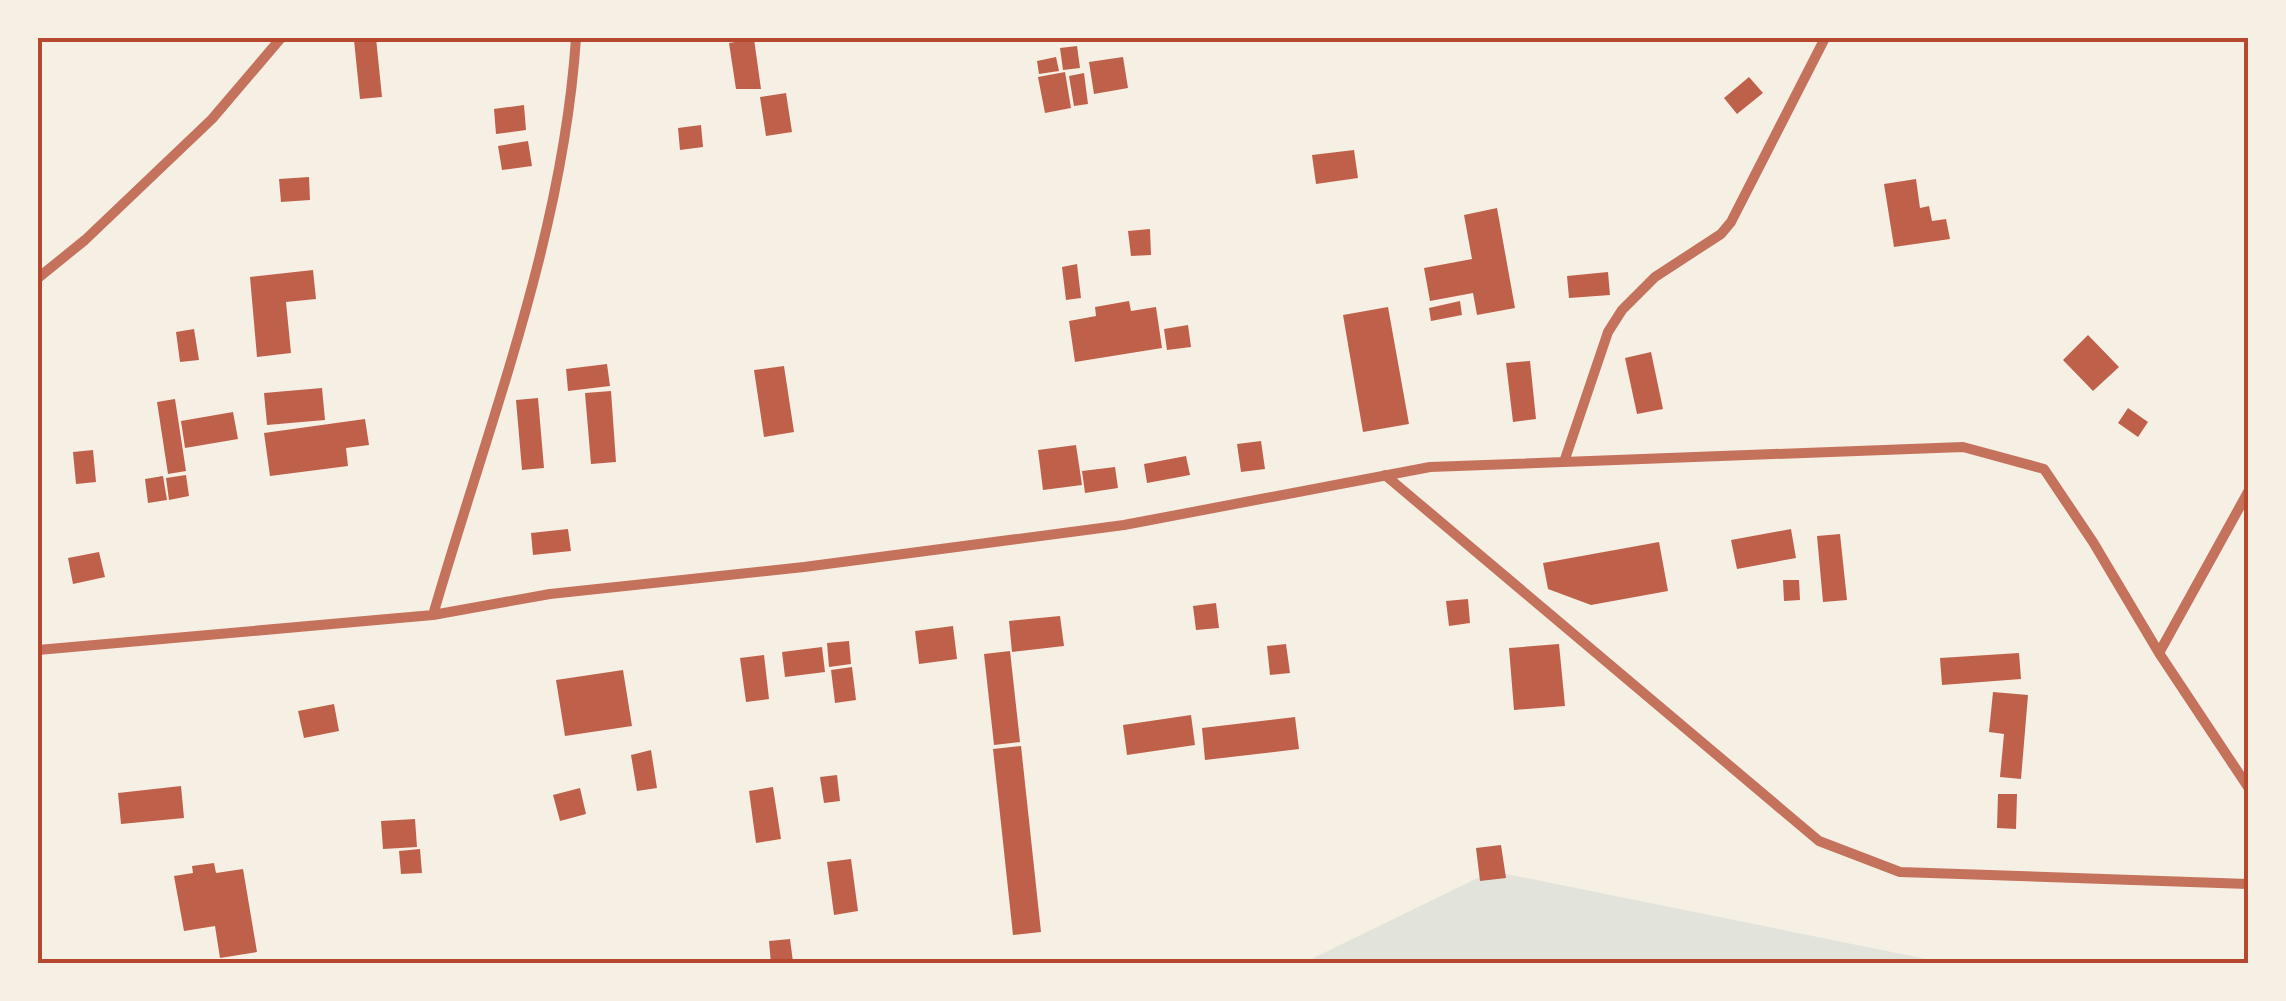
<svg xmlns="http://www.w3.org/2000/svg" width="2286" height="1001" font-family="'Archivo Narrow',sans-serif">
<rect width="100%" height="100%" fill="#f6efe4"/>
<!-- green -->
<path fill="#e2e4dc" d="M 1492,871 L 1946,963 L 1301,964 Z"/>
<!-- building -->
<path fill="#bf614a" d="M 376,38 L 382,97 L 360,99 L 354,40 Z
M 754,39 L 761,89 L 736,89 L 729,43 Z
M 1077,46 L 1080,68 L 1063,70 L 1060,48 Z
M 1056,57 L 1059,71 L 1039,74 L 1037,61 Z
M 1123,57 L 1128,88 L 1094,94 L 1089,62 Z
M 1065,72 L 1071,108 L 1045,113 L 1038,77 Z
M 1084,73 L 1088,104 L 1074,106 L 1069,76 Z
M 1749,77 L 1763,93 L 1737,114 L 1724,98 Z
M 786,93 L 792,132 L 766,136 L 760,97 Z
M 524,105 L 526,130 L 496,134 L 494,109 Z
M 701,125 L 703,147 L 680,150 L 678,128 Z
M 528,141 L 532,166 L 502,170 L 498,146 Z
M 1354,150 L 1358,178 L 1316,184 L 1312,155 Z
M 309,177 L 310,200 L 281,202 L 279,179 Z
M 1916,179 L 1920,208 L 1929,206 L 1932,221 L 1946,219 L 1950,239 L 1894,247 L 1884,184 Z
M 1497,208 L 1515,308 L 1477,315 L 1473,293 L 1430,301 L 1424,268 L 1472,259 L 1464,215 Z
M 1150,229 L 1151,255 L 1131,256 L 1128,231 Z
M 1077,264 L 1081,298 L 1066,300 L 1062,267 Z
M 313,270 L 316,299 L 286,302 L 291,353 L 257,357 L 250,277 Z
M 1608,272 L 1610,295 L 1569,298 L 1567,276 Z
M 1129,301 L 1131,311 L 1156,307 L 1162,348 L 1075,362 L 1069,321 L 1096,316 L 1095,307 Z
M 1460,301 L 1462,315 L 1431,321 L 1429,308 Z
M 1388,307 L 1409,424 L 1363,432 L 1343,315 Z
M 1188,325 L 1191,347 L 1167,350 L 1164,329 Z
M 194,329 L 199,360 L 180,362 L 176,332 Z
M 2088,335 L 2119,367 L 2093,391 L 2063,360 Z
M 1651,352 L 1663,409 L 1637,414 L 1625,358 Z
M 1530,361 L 1536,419 L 1513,422 L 1506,363 Z
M 607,364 L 610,386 L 568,391 L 566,369 Z
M 784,366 L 794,432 L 764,437 L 754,370 Z
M 322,388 L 325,420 L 267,425 L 264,393 Z
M 611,391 L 616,462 L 591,464 L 585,393 Z
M 538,398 L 544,468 L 522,470 L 516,400 Z
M 175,399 L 186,471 L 168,474 L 157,402 Z
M 2128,408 L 2148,422 L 2138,437 L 2118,423 Z
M 233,412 L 238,439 L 185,448 L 181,421 Z
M 365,419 L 369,445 L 346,448 L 348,466 L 270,476 L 264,433 Z
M 1261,441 L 1265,469 L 1241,472 L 1237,444 Z
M 1076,445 L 1082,485 L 1043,490 L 1038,450 Z
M 93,450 L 96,482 L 76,484 L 73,452 Z
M 1186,456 L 1190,475 L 1147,483 L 1144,464 Z
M 1115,467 L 1118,488 L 1085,493 L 1082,471 Z
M 186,475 L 189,496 L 169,500 L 166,478 Z
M 163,476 L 167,500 L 148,503 L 145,479 Z
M 568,529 L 571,551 L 533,555 L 531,533 Z
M 1791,529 L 1796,558 L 1737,569 L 1731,540 Z
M 1840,534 L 1847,600 L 1823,602 L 1817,536 Z
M 1659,542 L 1668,591 L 1591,605 L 1548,589 L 1543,563 Z
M 99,552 L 105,577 L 73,584 L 68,558 Z
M 1783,580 L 1799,580 L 1800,600 L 1784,601 Z
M 1468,599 L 1470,623 L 1449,626 L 1446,601 Z
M 1216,603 L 1219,628 L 1196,630 L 1193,606 Z
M 1060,616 L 1064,646 L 1012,652 L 1009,621 Z
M 953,626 L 957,659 L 919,664 L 915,631 Z
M 849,641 L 851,664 L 829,667 L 827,643 Z
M 1286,644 L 1290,673 L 1270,675 L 1267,646 Z
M 1559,644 L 1565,706 L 1514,710 L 1509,648 Z
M 822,647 L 825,672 L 785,677 L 782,652 Z
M 1010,651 L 1020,742 L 994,745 L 984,654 Z
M 2019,653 L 2021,679 L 1942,685 L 1940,658 Z
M 764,655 L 769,699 L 746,702 L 740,658 Z
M 852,667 L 856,700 L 835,703 L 831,670 Z
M 623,670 L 632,726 L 565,736 L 556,680 Z
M 1993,692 L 2028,695 L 2021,779 L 2000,777 L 2004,734 L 1989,732 Z
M 334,704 L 339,731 L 304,738 L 298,711 Z
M 1191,715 L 1195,745 L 1127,755 L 1123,725 Z
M 1295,717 L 1299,749 L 1205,760 L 1202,728 Z
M 1021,746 L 1041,932 L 1013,935 L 993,749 Z
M 651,750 L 657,788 L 637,791 L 631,755 Z
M 837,775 L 840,801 L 824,803 L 820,777 Z
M 181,786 L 184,818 L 121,824 L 118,793 Z
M 773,787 L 781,839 L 756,843 L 749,791 Z
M 580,788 L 586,814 L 560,821 L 553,795 Z
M 1998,794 L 2017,794 L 2016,829 L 1997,828 Z
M 415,819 L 417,847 L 383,849 L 381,821 Z
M 1501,845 L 1506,878 L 1480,881 L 1476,848 Z
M 420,849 L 422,873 L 401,874 L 399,851 Z
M 851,859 L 858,911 L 834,915 L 827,862 Z
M 214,863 L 216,873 L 243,869 L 257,952 L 220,958 L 215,926 L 184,931 L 174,876 L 193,873 L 192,866 Z
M 790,939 L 793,962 L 771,964 L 769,941 Z"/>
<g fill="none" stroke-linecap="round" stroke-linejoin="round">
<!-- minor -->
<path stroke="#c5725c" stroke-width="10" d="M 38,278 L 85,240 L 212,119 L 281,38
M 1564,462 L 1608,332 L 1622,310 L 1655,277 L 1721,234 L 1731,222 L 1825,38
M 1385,475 L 1819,841 L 1900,872 L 2248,884
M 433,615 C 488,425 563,236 576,38
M 38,650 L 433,615 L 550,594 L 804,567 L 1124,525 L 1430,467 L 1963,447 L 2044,469 L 2093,542 L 2159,653 L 2248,787
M 2159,653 L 2248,492"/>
</g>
<!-- border -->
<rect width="2286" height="1001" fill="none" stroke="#f6efe4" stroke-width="80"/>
<rect x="40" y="40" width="2206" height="921" fill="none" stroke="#b5482f" stroke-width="4"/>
</svg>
